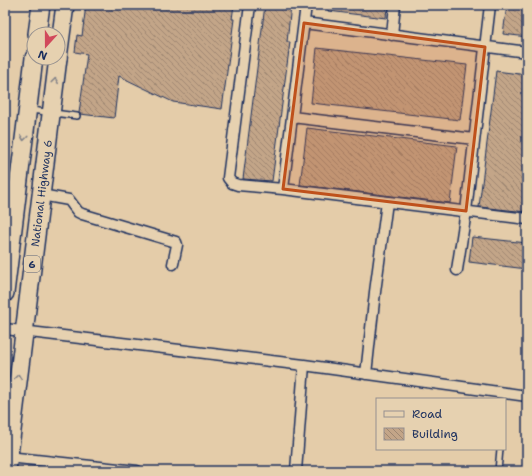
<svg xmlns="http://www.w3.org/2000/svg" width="532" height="476" font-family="'Shantell Sans',sans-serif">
<defs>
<pattern id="building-back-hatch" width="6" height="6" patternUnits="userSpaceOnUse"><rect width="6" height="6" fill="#c3a588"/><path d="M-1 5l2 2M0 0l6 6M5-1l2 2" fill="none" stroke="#9e8772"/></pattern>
</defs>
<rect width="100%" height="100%" fill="#e4cca9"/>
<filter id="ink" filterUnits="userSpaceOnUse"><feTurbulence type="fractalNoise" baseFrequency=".025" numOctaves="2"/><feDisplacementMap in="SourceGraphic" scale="8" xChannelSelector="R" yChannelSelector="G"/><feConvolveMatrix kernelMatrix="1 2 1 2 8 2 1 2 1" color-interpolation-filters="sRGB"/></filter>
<g filter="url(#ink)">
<!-- building -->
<path fill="url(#building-back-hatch)" stroke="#1b2f5e" d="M 86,5 L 234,5 L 232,19 L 234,19 L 222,109 L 173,102 L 119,76 L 114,118 L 80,114 L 79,113 L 87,54 L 75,52 L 77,35 L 82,36 Z
M 265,5 L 291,5 L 287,42 L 290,42 L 272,181 L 243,179 Z
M 328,5 L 387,5 L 386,18 L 328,11 Z
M 507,5 L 527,5 L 527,37 L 503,34 Z
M 317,48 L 467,65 L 460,120 L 311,103 Z
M 496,71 L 527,75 L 527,212 L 479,207 Z
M 307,128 L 457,146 L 450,203 L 300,185 Z
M 472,237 L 527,243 L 527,269 L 469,262 Z"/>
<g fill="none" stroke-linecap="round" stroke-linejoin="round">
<!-- service casing -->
<g stroke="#1b2f5e" stroke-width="8">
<path id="service" d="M 31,110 L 77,116
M 498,471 L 500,449"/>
</g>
<!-- minor casing -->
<g stroke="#1b2f5e" stroke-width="13">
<path id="minor" d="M 250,5 L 228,178 L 232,183 L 238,185 L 283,189 L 527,219
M 304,23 L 527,52
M 392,35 L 395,5
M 292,117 L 474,139
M 283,189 L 306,5
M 41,195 L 69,200 L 78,212 L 82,214 L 176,242 L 177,245 L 173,264
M 457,270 L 466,211 L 490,5
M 5,329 L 304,365 L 296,471
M 304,365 L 527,396
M 366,374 L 375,292 L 387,202
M 8,457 L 137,471"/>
</g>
<!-- trunk casing -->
<g stroke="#1b2f5e" stroke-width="20">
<g id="trunk">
<path d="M 37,34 L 41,5"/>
<path d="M 58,58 L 65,5"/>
<path d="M 5,293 L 34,58"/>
<path id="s1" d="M 7,471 L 58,58"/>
</g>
</g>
<!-- service -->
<use href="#service" stroke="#e6d1b0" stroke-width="5"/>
<!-- minor -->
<use href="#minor" stroke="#e6d1b0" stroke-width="10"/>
<!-- trunk -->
<use href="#trunk" stroke="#e6d1b0" stroke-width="17"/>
</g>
<!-- one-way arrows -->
<defs><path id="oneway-chevron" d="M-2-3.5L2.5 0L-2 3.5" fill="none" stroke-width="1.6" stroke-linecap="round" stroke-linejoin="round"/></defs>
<g stroke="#808087">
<use href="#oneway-chevron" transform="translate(55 81) rotate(-83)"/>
<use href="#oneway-chevron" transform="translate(24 138) rotate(97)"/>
<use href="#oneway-chevron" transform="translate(18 377) rotate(-83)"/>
</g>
</g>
<!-- marked area -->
<path fill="#bf511c" fill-opacity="0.2" stroke="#bf511c" stroke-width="3" stroke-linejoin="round" d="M 304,23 L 485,47 L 466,211 L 283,189 Z"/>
<g text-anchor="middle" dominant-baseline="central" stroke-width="4" stroke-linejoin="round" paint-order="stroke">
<!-- shield labels -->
<rect fill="#e6d1b0" stroke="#586077" stroke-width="1" x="24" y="256" width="16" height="16" rx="3"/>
<g font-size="10" font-weight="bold" fill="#1b2f5e">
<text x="32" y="264">6</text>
</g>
<!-- street labels -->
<g font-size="11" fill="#1b2f5e" stroke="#e6d1b0">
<text stroke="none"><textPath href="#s1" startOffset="280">National Highway 6</textPath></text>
</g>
</g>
<!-- margin -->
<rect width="532" height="476" fill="none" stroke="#e6d1b0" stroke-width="20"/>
<rect x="10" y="10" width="512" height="456" fill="none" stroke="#1b2f5e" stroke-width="1.5" filter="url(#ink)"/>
<!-- legend -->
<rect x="376" y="398" width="130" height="52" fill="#e6d1b0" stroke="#95908f"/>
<rect x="384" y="411" width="20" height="6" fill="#e6d1b0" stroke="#95908f"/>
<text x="412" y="418" font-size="12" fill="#1b2f5e">Road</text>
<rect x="384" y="428" width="20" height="12" fill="url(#building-back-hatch)" stroke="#95908f"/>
<text x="412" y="438" font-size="12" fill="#1b2f5e">Building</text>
<!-- north arrow -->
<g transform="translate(46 46) rotate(201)"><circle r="19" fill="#e6d1b0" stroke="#95908f"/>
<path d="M0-3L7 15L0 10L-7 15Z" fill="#d1495b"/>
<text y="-6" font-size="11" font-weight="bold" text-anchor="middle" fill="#1b2f5e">N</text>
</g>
</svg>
